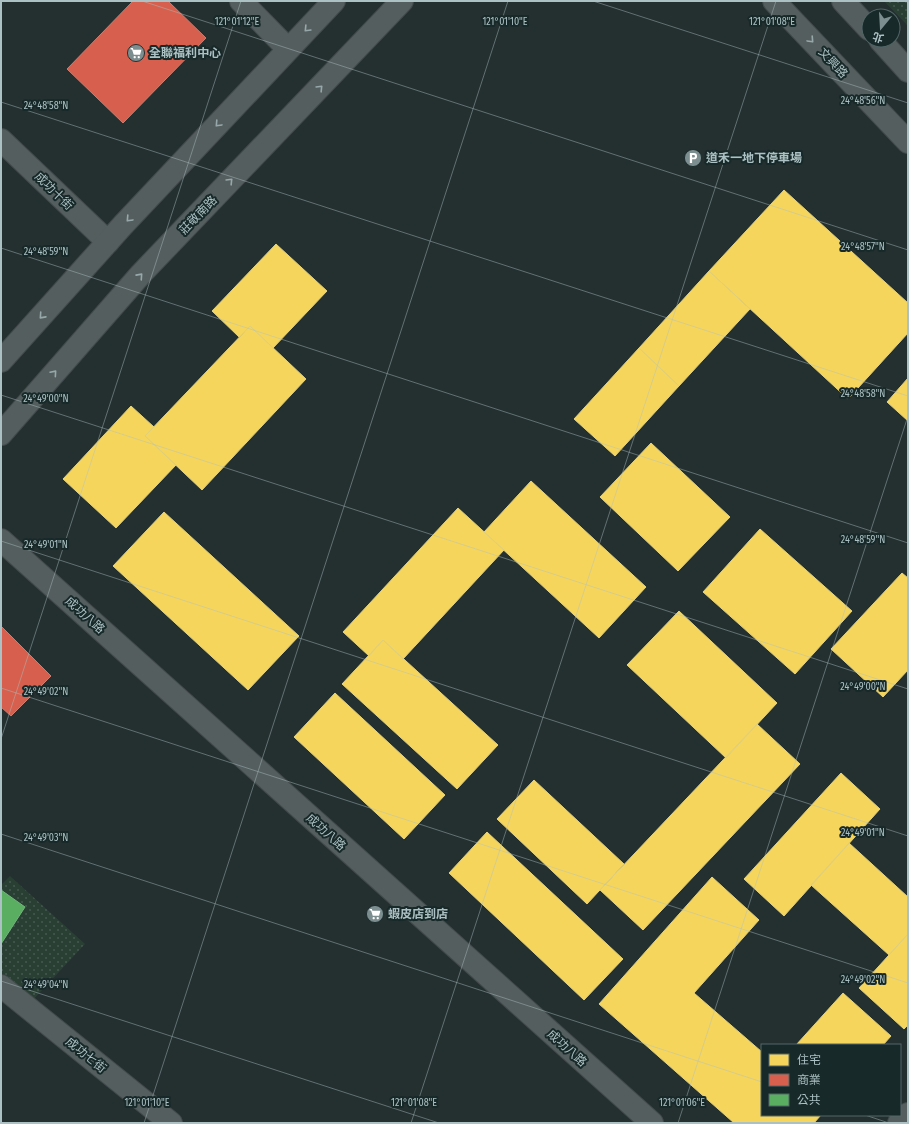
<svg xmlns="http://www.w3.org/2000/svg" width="909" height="1124" font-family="'Fira Sans Condensed','Noto Sans TC',sans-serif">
<defs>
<pattern id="grass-dots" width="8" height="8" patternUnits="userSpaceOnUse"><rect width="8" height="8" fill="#2a3f34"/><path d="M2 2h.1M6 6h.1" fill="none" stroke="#465950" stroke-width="1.8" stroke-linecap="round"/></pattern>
</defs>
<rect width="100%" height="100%" fill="#242f30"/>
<!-- grass -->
<path fill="url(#grass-dots)" d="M 884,1 L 908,1 L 908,26 Z
M 10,876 L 85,944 L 30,1003 L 1,978 L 1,885 Z"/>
<!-- homes -->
<path fill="#f6d55c" stroke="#e0cf7b" d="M 784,190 L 908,303 L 908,333 L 848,399 L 709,271 Z
M 276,244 L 327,291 L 273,348 L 250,326 L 239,337 L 212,311 Z
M 709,271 L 750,309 L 679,386 L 639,348 Z
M 250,326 L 306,379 L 202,490 L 145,436 Z
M 639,348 L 679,386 L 615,456 L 574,419 Z
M 908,378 L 908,421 L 887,402 Z
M 131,406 L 154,427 L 145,436 L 176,465 L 116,528 L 63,479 Z
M 651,443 L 730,517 L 678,571 L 600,497 Z
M 531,481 L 646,587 L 599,638 L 484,532 Z
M 458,508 L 504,550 L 403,659 L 383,640 L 369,656 L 343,632 Z
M 164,512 L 299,636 L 248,690 L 113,566 Z
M 760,529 L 852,611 L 795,674 L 703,592 Z
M 902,573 L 908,578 L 908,670 L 883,697 L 831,649 Z
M 679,611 L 777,703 L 726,758 L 627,665 Z
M 383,640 L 498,745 L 457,789 L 342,684 Z
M 335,693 L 445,795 L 404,839 L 294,737 Z
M 757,724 L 800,764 L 643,930 L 600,890 Z
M 841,773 L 880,809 L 784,916 L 744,879 Z
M 534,780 L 624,864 L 587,904 L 497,819 Z
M 487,832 L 623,959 L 584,1000 L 449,873 Z
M 849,843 L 908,897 L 908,934 L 889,955 L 811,885 Z
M 712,877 L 759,920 L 694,993 L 762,1052 L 762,1115 L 821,1115 L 814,1123 L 734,1123 L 599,1004 Z
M 908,934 L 908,1025 L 904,1029 L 859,988 Z
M 843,993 L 891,1036 L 883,1045 L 796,1045 Z"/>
<!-- shops -->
<path fill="#d6604d" stroke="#c97d70" d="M 133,1 L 168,1 L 206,38 L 123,123 L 67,69 Z
M 1,626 L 51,676 L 11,716 L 1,707 Z"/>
<!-- public -->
<path fill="#5aae61" stroke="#73b47e" d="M 1,890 L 25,907 L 1,944 Z"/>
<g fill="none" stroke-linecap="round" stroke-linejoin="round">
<!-- minor casing -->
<g stroke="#424a4b" stroke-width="24">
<path id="minor" d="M 241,1 L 288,49
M 1,140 L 108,242
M 1,540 L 652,1123
M 1,986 L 171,1123
M 899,1123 L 908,1114"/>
</g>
<!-- tertiary casing -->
<g stroke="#424a4b" stroke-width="24">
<path id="tertiary" d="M 774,1 L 908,142
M 843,1 L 869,29
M 880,40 L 908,71
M 1,361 L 123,225 L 334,1
M 1,434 L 141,274 L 402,1"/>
</g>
<!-- minor -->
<use href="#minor" stroke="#545e5f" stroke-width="22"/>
<!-- tertiary -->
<use href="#tertiary" stroke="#545e5f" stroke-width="22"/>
</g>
<!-- one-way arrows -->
<defs><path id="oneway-chevron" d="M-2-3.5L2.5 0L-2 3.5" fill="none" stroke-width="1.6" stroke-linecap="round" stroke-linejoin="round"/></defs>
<g stroke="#96a8aa">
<use href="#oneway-chevron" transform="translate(307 29) rotate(134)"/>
<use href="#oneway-chevron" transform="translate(811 40) rotate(47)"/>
<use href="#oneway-chevron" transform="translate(320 88) rotate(-46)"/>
<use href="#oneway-chevron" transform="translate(218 124) rotate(133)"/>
<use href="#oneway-chevron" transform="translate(230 181) rotate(-46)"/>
<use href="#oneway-chevron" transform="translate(129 219) rotate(133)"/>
<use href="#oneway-chevron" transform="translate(140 276) rotate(-48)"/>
<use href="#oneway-chevron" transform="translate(42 316) rotate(132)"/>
<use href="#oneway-chevron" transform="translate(54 373) rotate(-49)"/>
</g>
<!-- ticks -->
<path fill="none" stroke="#acc1c3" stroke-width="1" stroke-opacity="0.45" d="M 142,1 L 908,250M 593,1 L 908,103M 1,102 L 908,396M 1,248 L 908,543M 1,395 L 908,689M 1,541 L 908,836M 1,688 L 908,983M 1,739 L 241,1M 1,834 L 762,1082M 1,981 L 439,1123M 865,1115 L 889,1123M 144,1123 L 508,1M 411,1123 L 776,1M 678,1123 L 908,416"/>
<!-- icons -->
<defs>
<g id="supermarket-disc" transform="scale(0.9)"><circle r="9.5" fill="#7c8e90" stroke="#18292a"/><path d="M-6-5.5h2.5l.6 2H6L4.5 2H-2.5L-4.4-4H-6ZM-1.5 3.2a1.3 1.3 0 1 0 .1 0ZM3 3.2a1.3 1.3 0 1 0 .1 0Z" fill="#fff"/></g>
<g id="parking-disc" transform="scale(0.9)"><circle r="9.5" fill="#7c8e90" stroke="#18292a"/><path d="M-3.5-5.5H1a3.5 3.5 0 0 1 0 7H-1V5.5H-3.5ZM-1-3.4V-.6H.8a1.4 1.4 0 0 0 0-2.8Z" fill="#fff"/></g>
</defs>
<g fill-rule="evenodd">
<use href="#supermarket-disc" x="136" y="53"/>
<use href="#parking-disc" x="693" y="158"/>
<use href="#supermarket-disc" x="375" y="914"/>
</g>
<g text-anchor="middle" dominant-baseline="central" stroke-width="4" stroke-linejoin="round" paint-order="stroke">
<!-- poi labels -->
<g font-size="12" font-weight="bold" fill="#acc1c3" stroke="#18292a" text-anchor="start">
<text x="149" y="53">全聯福利中心</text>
<text x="706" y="158">道禾一地下停車場</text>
<text x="388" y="914">蝦皮店到店</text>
</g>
<!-- street labels -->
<g font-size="12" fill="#acc1c3" stroke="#18292a">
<text transform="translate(833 63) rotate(47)">文興路</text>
<text transform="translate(54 191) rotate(44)">成功十街</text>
<text transform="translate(198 215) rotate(-46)">莊敬南路</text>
<text transform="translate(85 615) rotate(42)">成功八路</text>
<text transform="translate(326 832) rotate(42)">成功八路</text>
<text transform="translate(567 1048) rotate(42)">成功八路</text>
<text transform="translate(86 1055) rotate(39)">成功七街</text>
</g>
</g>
<g font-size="10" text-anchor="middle" fill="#acc1c3" stroke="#18292a" stroke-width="4" stroke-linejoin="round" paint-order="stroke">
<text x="237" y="25">121°01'12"E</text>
<text x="505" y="25">121°01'10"E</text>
<text x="772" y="25">121°01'08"E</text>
<text x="863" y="104">24°48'56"N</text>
<text x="46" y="109">24°48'58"N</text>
<text x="863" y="250">24°48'57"N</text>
<text x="46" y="255">24°48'59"N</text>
<text x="863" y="397">24°48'58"N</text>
<text x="46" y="402">24°49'00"N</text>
<text x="863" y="543">24°48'59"N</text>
<text x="46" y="548">24°49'01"N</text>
<text x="863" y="690">24°49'00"N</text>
<text x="46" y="695">24°49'02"N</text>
<text x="863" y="836">24°49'01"N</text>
<text x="46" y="841">24°49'03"N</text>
<text x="863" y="983">24°49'02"N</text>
<text x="46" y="988">24°49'04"N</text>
<text x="147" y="1106">121°01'10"E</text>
<text x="414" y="1106">121°01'08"E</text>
<text x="682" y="1106">121°01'06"E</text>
</g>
<!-- border -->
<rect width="909" height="1124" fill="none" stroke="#acc1c3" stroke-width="4"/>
<!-- legend -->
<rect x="761" y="1044" width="140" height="72" fill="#18292a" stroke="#536667"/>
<rect x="769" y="1054" width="20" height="12" fill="#f6d55c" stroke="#536667"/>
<text x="797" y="1064" font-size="12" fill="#acc1c3">住宅</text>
<rect x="769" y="1074" width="20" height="12" fill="#d6604d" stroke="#536667"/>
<text x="797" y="1084" font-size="12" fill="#acc1c3">商業</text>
<rect x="769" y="1094" width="20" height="12" fill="#5aae61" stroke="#536667"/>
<text x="797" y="1104" font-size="12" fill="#acc1c3">公共</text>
<!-- north arrow -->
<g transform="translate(881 28) rotate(198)"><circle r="19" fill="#18292a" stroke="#536667"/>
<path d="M0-3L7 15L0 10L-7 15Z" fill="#7c8e90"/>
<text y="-6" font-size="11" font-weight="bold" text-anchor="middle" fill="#acc1c3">北</text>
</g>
</svg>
